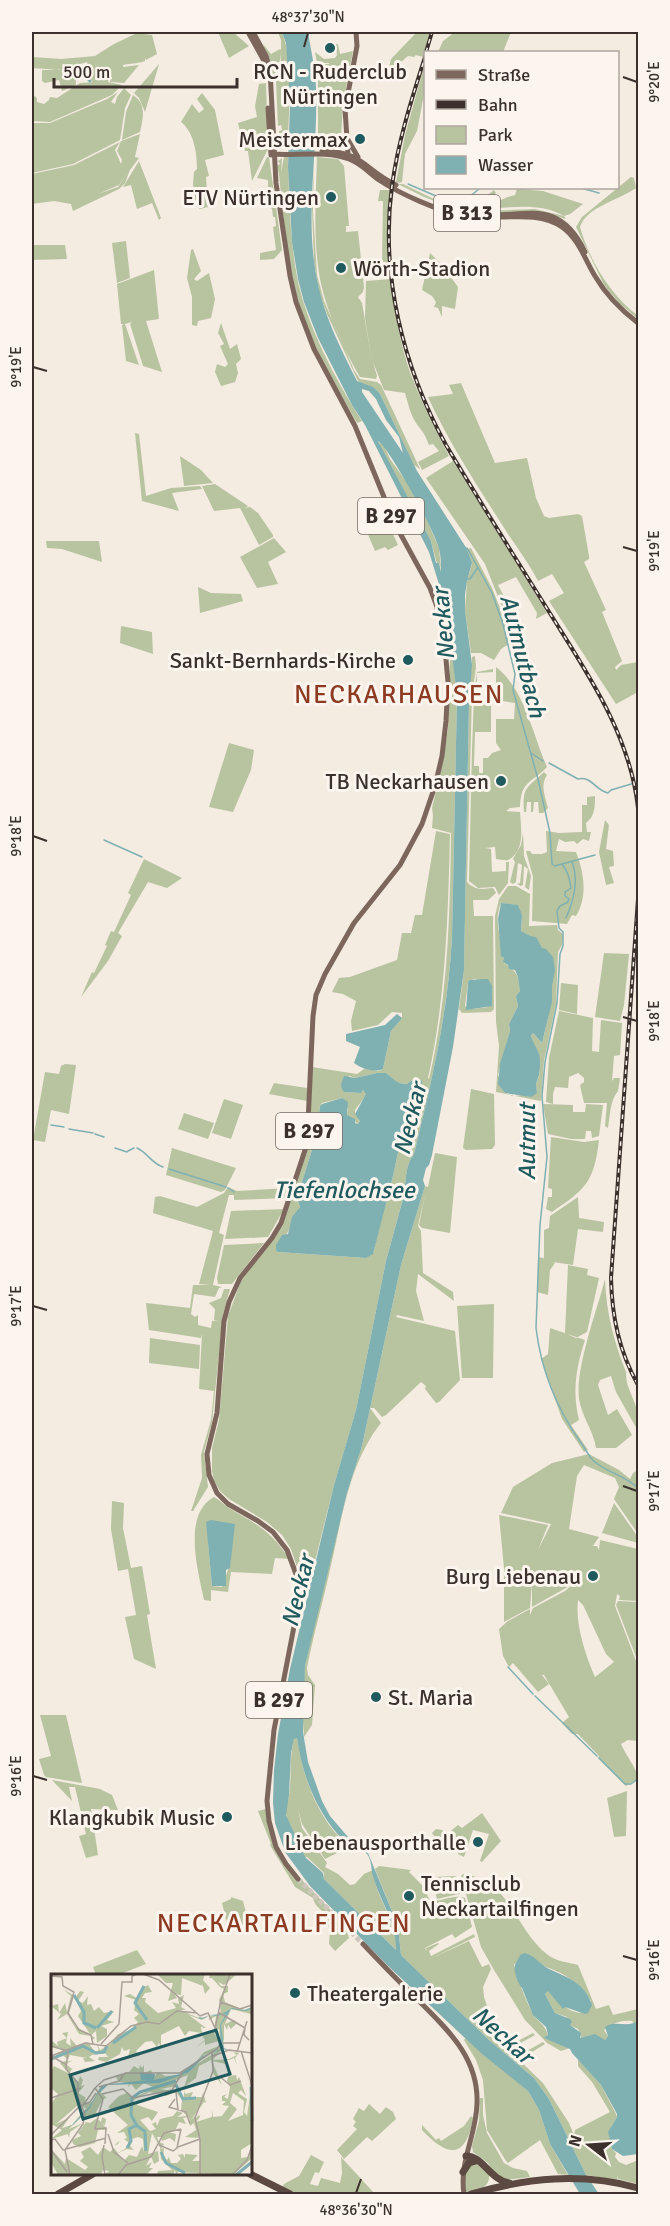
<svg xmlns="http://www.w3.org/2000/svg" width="670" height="2226" font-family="Signika,sans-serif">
<rect width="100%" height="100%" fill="#f4ebe1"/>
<!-- green -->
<path fill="#b8c4a0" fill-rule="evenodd" d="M 218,32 L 233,32 L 249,46 L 229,58 Z
M 278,32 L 282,32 C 294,61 288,115 288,147 L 281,146 L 279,131 L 282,130 L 281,125 L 278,126 L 276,81 L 280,74 L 281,53 L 278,73 L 275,78 L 263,44 L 271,54 L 280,49 L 281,50 L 281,40 Z
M 417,32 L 430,32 L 423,57 L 416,55 L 414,57 L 408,56 L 401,62 L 398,68 L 389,68 L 391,59 Z
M 455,32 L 511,32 L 503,52 L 438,52 L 443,41 Z
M 137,33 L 152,35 L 157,54 L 146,60 L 145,58 L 145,61 C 138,64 130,63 123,65 L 123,67 L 139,65 L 124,83 L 110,82 L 111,73 L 108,82 L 122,85 L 112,95 L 50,122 L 32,121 L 32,94 L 37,98 L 37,102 L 44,104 L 49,100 L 50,97 L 57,98 L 80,83 L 93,82 L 88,78 L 91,77 L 91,69 L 88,69 L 87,62 L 59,70 L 32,68 L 33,57 L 61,59 L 95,56 L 114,44 Z
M 336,44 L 338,44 L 340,54 L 353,51 L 343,104 L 341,138 L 318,139 L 318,69 L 329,69 L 329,67 L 323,67 L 323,64 L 329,64 L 329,63 L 317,63 L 315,52 L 324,59 L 335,58 L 337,55 Z
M 425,63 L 425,89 L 417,131 L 405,154 L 402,182 L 399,183 L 396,182 L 405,135 Z
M 159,64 L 145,112 L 139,98 L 134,93 Z
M 75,69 L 76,85 L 62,91 L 59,80 L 45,83 L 42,81 L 42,70 Z
M 266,83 L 268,149 L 252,181 L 248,151 L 245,151 L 238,123 L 257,117 L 255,106 L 259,84 Z
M 124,88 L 131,95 L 125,108 L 120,140 L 73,164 L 32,173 L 32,123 L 50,123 L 107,99 L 118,92 L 111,102 L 115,104 L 117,97 Z
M 202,93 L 215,110 L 224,155 L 205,160 L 209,176 L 206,177 L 208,207 L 200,209 L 196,206 L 193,184 L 194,172 L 197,169 C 197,153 194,132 181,122 L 192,104 L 199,113 L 204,109 L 197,99 Z
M 133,95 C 147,104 143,118 140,132 L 122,140 L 126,112 Z
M 140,134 L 135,157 L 139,158 L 119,185 L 98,194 L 118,187 L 130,170 L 125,183 L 119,189 L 73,211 L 71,204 L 54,201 L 32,204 L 32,174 L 74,165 L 120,142 L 115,150 L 121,164 L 122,160 L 117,151 L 121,141 Z
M 267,157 L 269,157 L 282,250 L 274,259 L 260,260 L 260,253 L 276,250 L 273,227 L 276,226 L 275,217 L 273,217 L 272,209 L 267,203 L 255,201 L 256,197 L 268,196 L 268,180 L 257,178 Z
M 284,157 L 288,157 C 289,197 290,238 297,277 C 307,326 335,379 362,421 L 357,423 C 335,383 309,342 297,297 C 289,265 285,230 281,197 C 280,185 280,176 277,166 L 280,164 L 278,161 L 282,158 L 281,172 Z
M 314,157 L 313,211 L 317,275 L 324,301 L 354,370 L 360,379 L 377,382 L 381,385 L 420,469 L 414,465 L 380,394 L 358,381 L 327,314 L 319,292 L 314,262 L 312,209 Z
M 317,157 L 338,159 L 344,166 L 349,226 L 346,226 L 346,232 L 358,231 L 364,287 L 363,292 L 358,297 L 362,303 L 372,361 L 365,318 L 366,281 L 391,279 C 395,311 400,345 411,375 C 422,403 435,429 449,456 L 422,470 L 418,462 L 439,451 L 433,444 L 429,445 C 426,437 424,433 419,427 C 411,418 408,403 405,393 L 384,390 L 373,362 L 377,376 L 376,379 L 360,377 C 343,348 324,306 319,273 C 313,234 316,195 317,157 Z
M 139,161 L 161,218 L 159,220 L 152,203 L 137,209 L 131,185 L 123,187 Z
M 631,177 L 634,178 L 636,188 C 621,199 586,207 580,227 C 590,262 610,294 638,316 L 638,319 L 619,303 L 604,285 L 576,227 L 582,217 Z
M 398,184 L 403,184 L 440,202 L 465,209 L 486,211 L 535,209 L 564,216 C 538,201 505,209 477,209 L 484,198 L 494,190 L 496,193 L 487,202 L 488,204 C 498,203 505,197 515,195 L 517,189 L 543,191 L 583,204 L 570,214 L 564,216 L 566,219 L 537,211 L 474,213 L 456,209 L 424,197 Z
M 380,190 L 391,190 L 389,264 L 382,263 L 383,201 L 378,201 Z
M 126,241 L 130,278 L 117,283 L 112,243 Z
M 32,245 L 65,245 L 67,259 L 32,260 Z
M 193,249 L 201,271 L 194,279 L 197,281 L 209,273 L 215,299 L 211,318 L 198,321 L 197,326 L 192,325 L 192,297 L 187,278 L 191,250 Z
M 430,253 L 443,266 L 458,287 L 455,309 L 442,306 L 442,317 L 438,308 L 434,307 L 436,302 L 432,296 L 422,290 Z
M 154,270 L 159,319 L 146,321 L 162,372 L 143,366 L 130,324 L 132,322 L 125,324 L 139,365 L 126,361 L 122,325 L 124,324 L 121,324 L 117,284 Z
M 221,323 L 230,349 L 237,344 L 241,359 L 236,364 L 238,373 L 235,382 L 221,386 L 215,372 L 217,364 L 225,367 L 228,364 L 220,346 L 224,344 L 218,333 Z
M 461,383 L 495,463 L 527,458 L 536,498 L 544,516 L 549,518 L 578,514 L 582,516 L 589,556 L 589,559 L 584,562 L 606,610 L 602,612 L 622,661 L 615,667 L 616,670 L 621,665 L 638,662 L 638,692 L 616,704 L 549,601 L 564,593 L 552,574 L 538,581 C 529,564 519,550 508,534 C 480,490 450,445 428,397 L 453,394 L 449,385 Z
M 135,433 L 139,434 L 146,496 L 171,488 L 200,486 L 202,489 L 172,493 L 179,511 L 142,501 Z
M 379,440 L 383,443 L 390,459 L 406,481 L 427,520 L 439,548 L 441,569 L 439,563 L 437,564 L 431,541 L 380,446 Z
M 180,456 L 201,470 L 213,483 L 184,486 Z
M 453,461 L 547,613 L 536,619 L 537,613 L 516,577 L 498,585 L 511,609 L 512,627 L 510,627 L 485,564 L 426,478 Z
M 215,484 L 248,506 L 245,508 L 250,507 L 258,513 L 273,535 L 273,537 L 259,545 L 240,508 L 214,511 L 202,486 Z
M 381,507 L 398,545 L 388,550 L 385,547 L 375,551 L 361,518 L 366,516 L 367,518 L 373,517 L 373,510 Z
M 274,538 L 286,552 L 268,562 L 278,584 L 257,588 L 240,557 Z
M 46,541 L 99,541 L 102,562 L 62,549 L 47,548 Z
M 471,548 L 492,588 L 508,628 L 511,630 L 510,643 L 501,649 L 494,660 L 481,653 L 471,653 L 465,610 L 467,581 L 472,564 L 467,549 Z
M 198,587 L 211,593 L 241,594 L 243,601 L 200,613 Z
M 121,626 L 152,632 L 153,654 L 120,643 Z
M 475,656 L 476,667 L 472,695 L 467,882 C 476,891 482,889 493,888 L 496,893 L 488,900 L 473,900 L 474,916 L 493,916 L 494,1009 L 491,1012 L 462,1013 L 459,1009 L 464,970 L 469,702 L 472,657 ZM 474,979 L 479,980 L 488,1007 L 472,1009 L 465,1006 L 468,982 Z
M 450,659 L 454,659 L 457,696 L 452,936 C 448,1013 432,1080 414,1154 C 405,1165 406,1181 404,1195 L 386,1261 L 356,1410 L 334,1485 L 313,1569 L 297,1567 L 291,1549 L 282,1535 L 267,1522 L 229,1499 L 220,1491 L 214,1481 L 212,1471 L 212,1448 L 219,1420 L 228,1316 L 241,1281 L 275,1236 L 308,1144 L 312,1067 L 357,1074 L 364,1069 L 379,1071 L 383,1069 L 391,1031 L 402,1017 L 402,1013 L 392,1012 L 378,1025 L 352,1031 L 351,1021 L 356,1001 L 343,994 L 332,992 L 339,978 L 350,977 L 397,960 L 402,933 L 411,933 L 415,915 L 422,915 L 436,831 L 450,834 C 448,916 446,997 428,1078 L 429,1079 C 448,997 450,916 451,833 L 432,828 L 433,816 L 432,808 L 443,760 L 448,729 ZM 377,1073 L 386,1073 C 393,1080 397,1084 407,1084 L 413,1080 L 421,1093 L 414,1105 L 413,1111 L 406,1118 L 404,1124 L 393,1176 L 378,1230 L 374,1251 L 366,1258 L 278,1252 L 300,1207 L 297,1198 L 316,1137 L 320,1106 L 322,1103 L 342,1098 L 348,1109 L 347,1115 L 358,1124 L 360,1121 L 355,1113 L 355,1110 L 367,1094 L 363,1090 L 361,1093 L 344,1092 L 349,1076 L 355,1078 Z
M 496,667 C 525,690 532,733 547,767 C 532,783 521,780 520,807 L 510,808 L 506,811 L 520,812 C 521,827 525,850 510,859 C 506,862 500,859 496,859 L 495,847 L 485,848 L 491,849 L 492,872 L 506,871 L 506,862 L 509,862 L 508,883 L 499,895 L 495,887 L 478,888 L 469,881 L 472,750 L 474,694 L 477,672 L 493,669 L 493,672 L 477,673 L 477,700 L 486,702 L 491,693 L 491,732 L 475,732 L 474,766 L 479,766 L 479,773 L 483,773 L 483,758 L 488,758 L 492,753 L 501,750 L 496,743 L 496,719 L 514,719 L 515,703 L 496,700 Z
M 229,743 L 254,750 L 251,770 L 233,812 L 209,807 Z
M 544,772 L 547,775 C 540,785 545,797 548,808 L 543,813 L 539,813 L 538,802 L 534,802 L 533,812 L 531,812 L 531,802 L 527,802 L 526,812 L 524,812 C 522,787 527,788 544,772 Z
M 595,796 C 595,807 595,816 586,823 L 587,832 L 591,832 L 589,841 L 583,839 L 577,844 L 574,841 L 565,842 L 559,839 L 556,851 L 576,852 C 584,872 588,897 576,916 L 572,915 L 567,924 L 532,921 L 533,877 L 526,851 L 530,851 L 532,854 L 542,854 L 547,852 L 546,831 L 559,833 L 582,832 L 582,805 L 587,805 L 587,797 Z
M 605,820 L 609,825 L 606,849 L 613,851 L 614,866 L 609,867 L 614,883 L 606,885 L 599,852 Z
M 523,833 L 524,856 L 531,876 L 529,890 L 525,887 L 528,869 L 524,866 L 523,885 L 521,886 L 517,884 L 520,883 L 522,865 L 518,863 L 516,882 L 513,884 L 510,882 L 515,862 L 513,859 L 521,845 Z
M 144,859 L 182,878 L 167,888 L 148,882 L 118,933 L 122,936 L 108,961 L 81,997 L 92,972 L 94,973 L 107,946 L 105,945 L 111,931 L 114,932 L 131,895 L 128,893 Z
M 508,886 L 516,886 L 530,894 L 529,926 L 557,925 L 558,930 L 563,934 L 562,945 L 558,952 L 556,1004 L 544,1061 L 541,1101 L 496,1092 L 499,1046 L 496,1022 L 495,916 L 499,899 ZM 501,903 L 515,905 L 522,915 L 521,931 L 537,942 L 543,949 L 546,949 C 558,980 550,1012 542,1043 L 533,1033 L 531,1036 C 534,1049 545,1071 536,1083 L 537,1093 L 515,1096 L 505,1093 L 498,1075 L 510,1031 L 509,1024 L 518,1006 L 516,996 L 520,991 C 520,977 516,970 504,963 C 504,943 492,923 501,903 Z
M 604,953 L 629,954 L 624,1005 L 620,1021 L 595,1017 Z
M 561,983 L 578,985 L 577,1014 L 559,1010 Z
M 559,1011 L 593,1018 L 592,1051 L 599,1052 L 601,1020 L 622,1023 L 620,1055 L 614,1056 L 612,1081 L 614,1078 L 620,1078 L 618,1091 C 610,1100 610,1116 608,1128 L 605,1126 L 607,1103 L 584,1103 L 580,1085 L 584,1082 L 584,1078 L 578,1073 L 569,1077 L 568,1088 L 555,1087 L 553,1094 L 553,1104 L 546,1102 L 549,1058 Z
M 65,1064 L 76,1065 L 69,1114 L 51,1110 L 45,1142 L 33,1140 L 45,1072 L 59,1074 L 61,1066 Z
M 274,1083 L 307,1088 L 307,1101 L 269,1094 Z
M 471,1089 L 494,1094 L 495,1145 L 492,1149 L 466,1150 L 463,1148 Z
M 224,1099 L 243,1105 L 231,1139 L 212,1133 Z
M 543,1104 L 573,1105 L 573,1112 L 585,1112 L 586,1104 L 603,1105 L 599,1136 L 592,1138 L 591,1131 L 586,1131 L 585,1139 L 571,1139 L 548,1134 Z
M 184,1113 L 214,1123 L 208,1139 L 178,1129 Z
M 551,1137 L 584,1142 L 599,1140 C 594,1182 586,1189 552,1212 L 546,1209 L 548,1197 L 552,1197 L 552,1189 L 548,1188 Z
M 172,1148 L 236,1168 L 225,1190 L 221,1192 L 166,1175 Z
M 435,1153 L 457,1157 L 450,1233 L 422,1228 L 419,1225 L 425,1195 L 418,1226 L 421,1231 L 423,1273 L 453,1292 L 454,1301 L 418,1274 L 416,1291 L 424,1321 L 397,1315 L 396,1317 L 455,1331 L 460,1380 L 439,1402 L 436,1403 L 425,1389 L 426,1386 L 421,1382 L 386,1415 L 382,1417 L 374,1408 L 370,1408 L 381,1423 C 348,1464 341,1524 329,1574 C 322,1605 313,1637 307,1668 L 308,1675 L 315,1685 L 312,1725 L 304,1737 L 302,1705 L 305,1666 L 316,1615 L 347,1493 L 362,1446 L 401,1265 L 425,1186 L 428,1187 Z
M 228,1187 L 237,1191 L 289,1188 L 287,1198 L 234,1200 L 234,1195 L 229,1195 L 219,1233 L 224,1235 L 213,1285 L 222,1287 L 219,1288 L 215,1297 L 194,1294 L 191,1314 L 195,1317 L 198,1315 L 198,1325 L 211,1328 L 212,1321 L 218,1320 L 214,1320 L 215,1309 L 209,1303 L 221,1298 L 224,1289 L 230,1289 L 223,1314 L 212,1422 L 204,1452 L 208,1487 L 193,1511 L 191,1511 L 202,1478 L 201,1455 L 211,1420 L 214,1391 L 199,1389 L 202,1334 L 201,1338 L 149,1330 L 146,1303 L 190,1308 L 193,1285 L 211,1285 L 199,1284 L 213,1231 L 153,1213 L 155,1197 L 160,1196 L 197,1207 L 224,1193 Z
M 578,1197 L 579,1218 L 604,1222 L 603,1232 L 578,1229 L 573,1265 L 553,1262 L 555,1263 L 550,1270 L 548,1295 L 537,1292 L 538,1257 L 544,1258 L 544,1230 L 549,1228 L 550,1216 Z
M 284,1209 L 268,1237 L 225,1239 L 231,1211 Z
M 264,1243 L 232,1284 L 218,1284 L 217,1278 L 224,1245 Z
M 568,1265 L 588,1269 L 587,1275 L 599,1278 L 587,1332 L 576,1338 L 565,1333 Z
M 605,1279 C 606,1312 614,1342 626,1372 C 625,1392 642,1404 638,1431 L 616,1392 L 611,1376 L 600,1380 L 598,1385 L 608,1415 L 617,1409 L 632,1435 L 616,1448 L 596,1448 C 594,1432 582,1417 579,1399 C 575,1368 597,1311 605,1279 Z
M 494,1304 L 493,1378 L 462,1378 L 457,1306 Z
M 550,1328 L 585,1340 C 576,1368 572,1392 579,1420 L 571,1425 L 588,1450 L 584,1452 L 562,1419 L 541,1359 L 548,1354 Z
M 150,1338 L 200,1345 L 199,1369 L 149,1363 Z
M 589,1454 L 619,1470 L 630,1479 L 633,1473 L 638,1470 L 638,1534 L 614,1499 L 619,1487 L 615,1478 L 584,1465 L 577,1476 L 569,1529 L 599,1537 L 593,1546 L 597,1546 L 599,1550 L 600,1540 L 638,1549 L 638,1601 L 619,1600 L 620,1596 L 617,1594 L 615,1606 L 638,1666 L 638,1741 L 628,1740 L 621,1744 C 625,1754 638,1770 638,1779 L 626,1786 L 598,1758 L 599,1756 L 578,1734 L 572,1734 L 562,1723 L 569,1717 L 544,1675 L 542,1675 L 549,1684 L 538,1692 L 513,1663 L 509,1667 L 503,1656 L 499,1629 L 508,1621 L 530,1609 L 530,1615 L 533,1608 L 565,1591 L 573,1584 L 532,1607 L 532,1583 L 530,1608 L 504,1622 L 504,1568 L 499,1515 L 548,1525 L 538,1550 L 551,1524 L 501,1513 L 513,1487 L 552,1463 ZM 578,1600 L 583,1605 L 606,1654 L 614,1662 L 595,1677 C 585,1655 575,1623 578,1600 Z
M 214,1497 C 220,1500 224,1505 229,1508 C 256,1524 272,1531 289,1559 L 275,1558 L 272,1574 L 231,1572 L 228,1592 L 211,1590 L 211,1601 L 204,1600 C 198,1571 182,1514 214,1497 ZM 208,1543 L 231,1552 L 231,1561 L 222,1587 L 212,1586 Z
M 112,1501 L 124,1503 L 123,1528 L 131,1568 L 142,1566 L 150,1614 L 147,1615 L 156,1669 L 134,1659 L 125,1617 L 136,1615 L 128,1569 L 118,1571 L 111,1529 Z
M 614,1503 L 638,1537 L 638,1543 L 602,1533 Z
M 618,1601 L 638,1602 L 638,1662 L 618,1610 L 616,1605 Z
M 40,1715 L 66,1715 L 82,1783 L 46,1777 L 44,1775 L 39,1759 L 51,1756 Z
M 297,1737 C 302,1775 320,1829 355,1849 L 344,1849 L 341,1842 L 337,1844 L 337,1853 L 325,1859 L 302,1824 L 298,1809 L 302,1828 L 327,1863 L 325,1867 L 338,1874 L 350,1885 L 355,1884 L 364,1874 L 373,1870 C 375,1898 397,1919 397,1951 L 324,1879 L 324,1873 L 307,1857 L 304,1857 C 298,1843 290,1829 286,1814 C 285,1808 288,1802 289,1796 C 292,1777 289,1758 294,1739 Z
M 52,1780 L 100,1789 L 112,1795 L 118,1810 L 91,1809 L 98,1855 L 86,1858 L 79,1836 L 86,1834 L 75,1787 L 69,1787 L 72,1801 Z
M 627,1791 L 626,1836 L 614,1837 L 607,1798 Z
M 266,1809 L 274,1845 L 300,1878 L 343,1923 C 333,1916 316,1912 313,1898 L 295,1887 L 270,1845 L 271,1844 L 258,1811 Z
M 482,1813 L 501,1841 L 482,1862 L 480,1861 L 489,1834 L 473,1830 L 464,1857 L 458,1854 L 462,1841 L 459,1840 L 458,1842 L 447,1839 L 446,1843 L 442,1842 L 441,1846 L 432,1833 L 436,1829 L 442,1830 L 446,1835 L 458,1825 L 462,1828 Z
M 379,1866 L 411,1870 L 409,1872 L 423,1886 L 430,1901 C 442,1902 453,1894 465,1898 L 472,1927 L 455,1938 L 452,1934 L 425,1948 L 427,1952 L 426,1948 L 438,1943 L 439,1944 L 429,1951 L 431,1956 L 474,1934 L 475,1937 L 430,1959 L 469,1941 L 482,1967 L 489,1964 L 491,1969 L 483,1987 L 484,1997 L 495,2030 L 510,2045 L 533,2033 L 535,2035 L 508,2050 L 516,2057 L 543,2042 L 545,2044 L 519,2060 L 543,2083 L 569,2123 L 574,2135 L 575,2130 L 610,2112 L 592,2082 L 578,2066 L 578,2059 L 601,2085 L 616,2114 L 617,2117 L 611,2127 L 612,2149 L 616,2153 L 615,2157 L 619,2162 L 626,2165 L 638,2160 L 638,2184 L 618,2179 L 617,2176 L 617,2180 L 586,2175 L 549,2099 L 534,2078 L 489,2040 L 401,1955 L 398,1926 L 375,1869 Z
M 463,1874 C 511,1880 515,1930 548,1955 C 557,1962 568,1962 578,1965 L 596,2009 L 609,2005 L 613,2015 L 638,2009 L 638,2021 L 634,2024 L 632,2021 C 620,2020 615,2023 604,2030 L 608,2036 L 605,2040 L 592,2035 L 581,2038 L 578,2029 L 569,2025 L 567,2017 L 555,2013 L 545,1994 L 548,1990 C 558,2001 568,2013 583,2013 L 591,2001 C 572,1972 550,1968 519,1959 L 514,1965 C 519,1981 524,1997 532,2012 C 538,2023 543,2021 548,2035 L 545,2038 L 570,2048 L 561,2051 L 547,2043 L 525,2020 L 494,1970 L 481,1947 L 461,1876 Z
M 455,1876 L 459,1879 L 463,1893 L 437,1899 L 432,1877 Z
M 231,1897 L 243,1901 L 247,1917 L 245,1918 L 245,1924 L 228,1927 L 222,1903 L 231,1899 Z
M 322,1914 C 335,1918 346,1924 349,1938 L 335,1951 L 329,1944 L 330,1930 Z
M 137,1950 L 146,1964 L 118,1975 L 96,1975 L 93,1967 Z
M 466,2037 L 528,2091 L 539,2110 L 550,2144 L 568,2175 L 558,2174 L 540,2140 L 508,2163 L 506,2161 L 487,2130 L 483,2080 L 476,2060 L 464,2040 Z
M 480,2098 L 483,2098 L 483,2115 L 487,2133 L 504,2163 L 513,2168 L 527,2171 L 530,2177 L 507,2180 L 493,2172 L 488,2163 L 473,2152 L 472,2146 L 479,2121 Z
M 369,2104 L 380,2114 L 386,2107 L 393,2112 L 396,2119 L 372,2141 L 367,2137 L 344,2159 L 337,2150 L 357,2129 L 353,2126 L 356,2122 L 353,2119 L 359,2108 L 364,2111 Z
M 471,2116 L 473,2118 C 466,2159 448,2158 422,2130 L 422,2125 L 436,2140 L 439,2138 L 441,2141 L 464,2126 Z
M 311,2155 L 324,2162 L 319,2173 L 315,2172 L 310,2184 L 318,2186 L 321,2178 L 340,2183 L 342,2173 L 341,2157 L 375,2194 L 295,2194 L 282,2188 L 284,2184 L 299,2176 Z
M 476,2163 L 489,2175 C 490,2189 477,2190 465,2193 L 465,2174 L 469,2165 Z"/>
<!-- water -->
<path fill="#7fb0b2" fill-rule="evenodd" d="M 282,32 L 308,32 C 311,51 316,71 316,91 C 318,151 305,214 316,274 C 322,312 340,347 357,381 L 373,387 L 380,394 L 417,471 L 467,549 L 472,563 L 467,581 L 465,595 L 465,610 L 472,665 L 469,702 L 464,970 L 453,1047 L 432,1155 L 429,1165 L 426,1168 L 423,1180 L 425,1186 L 401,1265 L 362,1446 L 347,1493 L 305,1666 L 303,1732 L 308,1762 L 322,1801 L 330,1816 L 354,1844 L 368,1853 L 398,1926 L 401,1955 L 489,2040 L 534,2078 L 549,2099 L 586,2175 L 599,2194 L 580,2194 L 550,2144 L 539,2110 L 528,2091 L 481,2053 L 387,1965 L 310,1886 L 285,1852 L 275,1823 L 273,1803 L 274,1770 L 278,1734 L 290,1669 L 334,1485 L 356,1410 L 386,1261 L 404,1195 C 406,1181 405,1165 414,1154 C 432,1080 448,1013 452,937 L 457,696 L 447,610 L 429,552 L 365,425 L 352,405 L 318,338 L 304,302 L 298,279 L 292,242 L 288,167 L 290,103 L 286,43 ZM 362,389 L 369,391 L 376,399 L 386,420 L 399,437 L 403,453 L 362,392 ZM 378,441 C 387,444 437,535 439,549 C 441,556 441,565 441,572 L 439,563 L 436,563 L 431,541 ZM 297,1738 C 302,1775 317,1814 344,1841 C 350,1847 362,1848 367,1854 C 372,1860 371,1870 373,1876 C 380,1902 397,1922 396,1950 L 324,1879 L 323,1873 L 305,1857 L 286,1815 L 289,1795 L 291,1753 L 294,1739 Z
M 501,903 L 518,905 L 522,915 L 521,931 L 530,936 L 536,937 L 542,948 L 546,949 L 553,957 L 555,970 L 552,986 L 552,1002 L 542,1043 L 533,1033 L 531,1036 C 533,1043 537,1048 539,1054 C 541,1061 540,1078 536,1083 L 537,1093 L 531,1097 L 505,1093 L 498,1084 L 500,1064 L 510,1031 L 509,1024 L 518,1006 L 516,996 L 520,991 L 518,977 L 515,970 L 509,969 L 508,965 L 503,962 L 504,958 L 501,956 L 498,919 Z
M 484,979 L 488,979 L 492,986 L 492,1006 L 466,1010 L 468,982 L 470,980 Z
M 397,1014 L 402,1018 L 391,1031 L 383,1069 C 374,1073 362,1069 354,1063 L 360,1047 L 346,1041 L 346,1034 L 385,1025 Z
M 377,1073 L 386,1073 C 394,1079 396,1084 407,1084 C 412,1080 415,1078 422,1081 C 423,1093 417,1096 414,1105 C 412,1109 413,1112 412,1116 L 406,1118 L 404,1124 L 393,1176 L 373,1254 L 366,1258 L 278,1252 L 276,1250 L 276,1245 L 282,1235 L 288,1234 L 292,1217 L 300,1207 L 297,1198 L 316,1137 L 320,1106 L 322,1104 L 342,1098 L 348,1102 L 347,1115 L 355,1119 L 355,1123 L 358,1124 L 360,1121 L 355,1114 L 366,1094 L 363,1090 L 361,1093 L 344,1092 C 339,1086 342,1081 344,1076 L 355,1078 Z
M 211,1520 L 235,1524 L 230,1568 L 226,1570 L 226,1586 L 212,1586 L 206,1522 Z
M 525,1953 C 536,1956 540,1965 549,1969 C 567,1977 585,1983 592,2005 L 588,2013 L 585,2014 L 565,2007 L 563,2009 L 548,1991 L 545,1994 L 555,2013 L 570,2019 L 572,2022 L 570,2025 L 581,2033 L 580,2038 L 595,2034 L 605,2040 L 608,2036 L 605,2027 C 615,2020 628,2028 638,2021 L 638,2154 L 623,2156 L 612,2149 L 608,2132 L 617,2117 L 617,2114 L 601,2085 L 572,2053 L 570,2049 L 544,2038 L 548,2035 L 546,2027 L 533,2015 L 522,1988 C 518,1984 513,1970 515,1965 C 516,1961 519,1959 520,1955 Z"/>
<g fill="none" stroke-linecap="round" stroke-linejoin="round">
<!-- stream -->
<path stroke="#7fb0b2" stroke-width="1.5" d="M 315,143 L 328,143 L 329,145
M 637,179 L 638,178
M 408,184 L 457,205 L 461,204 L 480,188
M 581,188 L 599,193
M 467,548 L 492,593 L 503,624 L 515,674 L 513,690 L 538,779 L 550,833 L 552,864 L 555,866 L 562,864 C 567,870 570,880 571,888 L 565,892 L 565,896 L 569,899 L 568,902 L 560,906 L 557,911 L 559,928 L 563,932 L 563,946 L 560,954 L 557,1003 L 545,1062 L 542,1096 L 547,1157 L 540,1225 L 536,1328 C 541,1370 557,1409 581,1443 C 586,1449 589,1458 595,1462 C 608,1473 626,1476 638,1488
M 465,579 L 470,579 L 478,567
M 531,753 L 543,761
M 549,763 L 578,779 C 592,776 595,790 608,793 L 611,790 L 638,782
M 104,840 L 142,857
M 562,864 L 595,855
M 566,918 C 574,900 579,880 572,862
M 51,1125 L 64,1127
M 69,1129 L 93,1133
M 95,1134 L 104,1137
M 115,1148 L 127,1152
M 137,1148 C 148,1153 151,1163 163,1167
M 128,1151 L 134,1148
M 169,1169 L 226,1187
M 228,1188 L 234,1192
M 508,1667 L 533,1694
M 535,1696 L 561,1721
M 562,1722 L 597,1756
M 599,1758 L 625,1784 L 631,1784 L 638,1779"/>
<!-- canal -->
<path stroke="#7fb0b2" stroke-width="3" d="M 87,78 L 90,81"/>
<!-- primary-tunnel -->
<path stroke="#cfc6bd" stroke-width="5" stroke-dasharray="5 2.5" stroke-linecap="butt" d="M 298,1879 L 363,1944"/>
<!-- primary -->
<path stroke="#7d675c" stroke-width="5" d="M 248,32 L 263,59 L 267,72
M 253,32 L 266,56 L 270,70 L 276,183 L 290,276 L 296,302 L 314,349 L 355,426 L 395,524 L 430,588 L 436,604 L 444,637 L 448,682 L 446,721 L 442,756 L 435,786 L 422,824 L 400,865 L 354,923 L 325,974 L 316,995 L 313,1016 L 307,1144 L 281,1223 L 272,1238 L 240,1278 L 229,1302 L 224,1321 L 217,1413 L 207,1454 L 209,1475 L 217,1493 L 228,1504 L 258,1521 L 273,1532 L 287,1550 L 296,1574 L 299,1590 L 297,1611 L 274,1730 L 267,1801 L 269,1821 L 276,1847 L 286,1864 L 298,1879
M 268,108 L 271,155
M 348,140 L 358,157
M 322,151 C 364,152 363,169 396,185
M 272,154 C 297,156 325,150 349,159 C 362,164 369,173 379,180 C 400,194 439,211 463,216 C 495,222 535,208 562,227 C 579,239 585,260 595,276 C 606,295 621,310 638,323
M 348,154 L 345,109 L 357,46 L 356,32
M 442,206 L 462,212
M 471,214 C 521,221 557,193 585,252
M 363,1944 C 381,1963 399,1982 418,2000 C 448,2030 479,2058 477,2104 C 476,2136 459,2162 464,2194"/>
<!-- highway -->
<path stroke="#5c4a42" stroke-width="7" d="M 466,2156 C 483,2156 489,2179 509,2183
M 463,2172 L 469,2163 L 476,2161
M 250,2174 L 290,2194
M 58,2194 L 93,2174
M 471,2194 C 527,2178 581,2172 638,2188"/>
<!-- rail casing -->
<g stroke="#3b302b" stroke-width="4">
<path id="rail" d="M 426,52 L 432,32
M 426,54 C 412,98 398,141 392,186 C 380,275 403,367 446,445 C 480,502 516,559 551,615 C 589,676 630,735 638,808
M 638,899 L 611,1278 C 612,1317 619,1351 638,1385"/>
</g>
<!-- rail -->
<use href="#rail" stroke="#fbf5ee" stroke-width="1.5" stroke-dasharray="4.5" stroke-linecap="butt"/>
</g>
<!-- ticks -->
<path fill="none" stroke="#3b302b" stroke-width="2" d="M 304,47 L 308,33M 623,77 L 637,82M 33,367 L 47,371M 623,547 L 637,551M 33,836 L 47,841M 623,1017 L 637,1021M 33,1306 L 47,1310M 623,1486 L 637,1491M 33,1776 L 47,1780M 623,1956 L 637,1960M 356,2193 L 361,2179"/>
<!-- markers -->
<g fill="#1f5a5e" stroke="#fbf5ee" stroke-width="2">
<circle cx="330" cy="48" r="6"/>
<circle cx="360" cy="139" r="6"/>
<circle cx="331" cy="197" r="6"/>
<circle cx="341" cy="268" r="6"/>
<circle cx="408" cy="660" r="6"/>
<circle cx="501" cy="781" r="6"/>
<circle cx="593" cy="1576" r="6"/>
<circle cx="376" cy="1697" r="6"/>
<circle cx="227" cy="1817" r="6"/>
<circle cx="478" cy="1842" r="6"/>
<circle cx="409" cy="1896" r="6"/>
<circle cx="295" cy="1993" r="6"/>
</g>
<g text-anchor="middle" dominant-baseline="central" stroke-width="6" stroke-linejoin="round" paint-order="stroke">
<!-- shield labels -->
<g fill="#fbf5ee" stroke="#756b66" stroke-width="1.5">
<rect x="434" y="195" width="66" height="36" rx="4.5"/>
<rect x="358" y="498" width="66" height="36" rx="4.5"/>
<rect x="276" y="1113" width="66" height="36" rx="4.5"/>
<rect x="246" y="1682" width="66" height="36" rx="4.5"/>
</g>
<g font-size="21" font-weight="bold" fill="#3b302b">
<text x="467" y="213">B 313</text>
<text x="391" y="516">B 297</text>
<text x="309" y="1131">B 297</text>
<text x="279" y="1700">B 297</text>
</g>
<!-- poi labels -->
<g font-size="22" fill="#3b302b" stroke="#fbf5ee" text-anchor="end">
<text x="330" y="71" text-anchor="middle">RCN - Ruderclub<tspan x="330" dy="25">Nürtingen</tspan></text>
<text x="348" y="139">Meistermax</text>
<text x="319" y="197">ETV Nürtingen</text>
<text x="353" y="268" text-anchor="start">Wörth-Stadion</text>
<text x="396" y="660">Sankt-Bernhards-Kirche</text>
<text x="489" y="781">TB Neckarhausen</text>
<text x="581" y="1576">Burg Liebenau</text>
<text x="388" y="1697" text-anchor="start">St. Maria</text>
<text x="215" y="1817">Klangkubik Music</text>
<text x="466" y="1842">Liebenausporthalle</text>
<text x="421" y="1883" text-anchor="start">Tennisclub<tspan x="421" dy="25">Neckartailfingen</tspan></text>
<text x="307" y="1993" text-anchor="start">Theatergalerie</text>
</g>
<!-- water labels -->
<g font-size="24" font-style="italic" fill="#1f5a5e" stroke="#fbf5ee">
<text transform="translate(443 624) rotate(-95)">Neckar</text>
<text transform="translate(523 656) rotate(76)">Autmutbach</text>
<text transform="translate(410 1119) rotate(-76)">Neckar</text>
<text transform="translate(527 1142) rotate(-90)">Autmut</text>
<text x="344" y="1190">Tiefenlochsee</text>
<text transform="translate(298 1591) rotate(-76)">Neckar</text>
<text transform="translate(503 2035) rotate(42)">Neckar</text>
</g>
<!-- quarter labels -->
<g font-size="26" letter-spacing="1.5" fill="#8c3b22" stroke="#fbf5ee">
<text x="399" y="695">NECKARHAUSEN</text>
<text x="284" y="1924">NECKARTAILFINGEN</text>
</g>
</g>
<!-- overview -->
<g transform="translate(51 1974)">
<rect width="201" height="201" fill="#f4ebe1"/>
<path d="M 106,0 L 154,0 L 152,6 L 159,14 L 154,20 L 152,12 L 131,4 L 130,21 L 123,20 L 126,24 L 117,27 L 122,9 L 115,9 ZM 159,0 L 186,0 L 173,11 L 167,8 L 170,12 L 177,12 L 177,18 L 172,20 L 174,28 L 193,36 L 201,33 L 197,36 L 201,34 L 200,40 L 180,35 L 174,50 L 183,46 L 186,49 L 180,55 L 177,51 L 176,56 L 173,50 L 173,68 L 170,61 L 172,71 L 168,76 L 153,81 L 145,88 L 153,78 L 170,71 L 168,55 L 164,55 L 168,61 L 163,59 L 168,67 L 154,71 L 154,67 L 144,74 L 154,66 L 150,59 L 138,57 L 134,62 L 128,52 L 110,61 L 110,74 L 108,69 L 106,73 L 101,67 L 94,68 L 85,77 L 89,82 L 77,83 L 79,75 L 73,77 L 71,73 L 69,80 L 55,88 L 47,86 L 48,83 L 57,83 L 54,79 L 41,81 L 38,83 L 44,87 L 34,88 L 32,84 L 36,84 L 19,81 L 16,88 L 22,86 L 15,90 L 21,95 L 24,92 L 18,99 L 27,109 L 29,102 L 32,106 L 30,112 L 34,111 L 27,119 L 34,123 L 35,129 L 41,128 L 40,131 L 48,115 L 52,111 L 62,110 L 79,109 L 68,108 L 64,102 L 78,98 L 83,92 L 88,95 L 89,91 L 91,94 L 93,91 L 93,99 L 100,96 L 103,103 L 107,98 L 114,102 L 129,101 L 174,72 L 162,86 L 178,85 L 186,81 L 182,78 L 188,79 L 184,84 L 186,91 L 183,84 L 178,86 L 173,86 L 175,90 L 161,87 L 171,111 L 162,99 L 156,114 L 162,98 L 160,86 L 148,92 L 145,104 L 133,113 L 137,101 L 120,108 L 126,110 L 125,112 L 110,115 L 125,118 L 127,114 L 133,125 L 133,116 L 134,120 L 142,118 L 140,123 L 151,123 L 152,118 L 155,129 L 153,128 L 140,146 L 145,141 L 144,145 L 148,141 L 149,143 L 145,148 L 161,143 L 162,136 L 162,143 L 171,142 L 178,132 L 171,131 L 175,127 L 171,127 L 171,122 L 176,120 L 173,123 L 177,125 L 179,113 L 176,107 L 178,100 L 181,98 L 179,102 L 185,101 L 186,106 L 188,103 L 195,122 L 190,116 L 187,119 L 196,125 L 193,138 L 196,142 L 200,114 L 194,97 L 200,113 L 201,169 L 190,176 L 190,184 L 197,183 L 201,173 L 201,184 L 182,201 L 127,198 L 125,201 L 124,196 L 122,201 L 106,201 L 107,197 L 121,196 L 110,185 L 109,173 L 101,159 L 97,180 L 107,177 L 108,187 L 103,190 L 100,182 L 95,192 L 101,188 L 98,194 L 102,194 L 95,201 L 53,201 L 58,197 L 52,196 L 50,201 L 7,201 L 0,188 L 1,185 L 0,183 L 0,177 L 1,176 L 14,190 L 15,184 L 34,196 L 37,193 L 29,187 L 33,183 L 30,178 L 39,173 L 47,181 L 52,173 L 59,178 L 63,174 L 73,187 L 78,181 L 86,183 L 91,172 L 93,178 L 92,165 L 87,163 L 81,165 L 79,172 L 83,176 L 76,175 L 67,179 L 77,173 L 77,168 L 73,165 L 68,167 L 68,168 L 67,170 L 63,172 L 68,167 L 76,164 L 73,158 L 66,159 L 77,151 L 57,133 L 68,122 L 76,119 L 82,124 L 104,114 L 93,109 L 85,116 L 80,110 L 77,113 L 78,109 L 56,111 L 48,117 L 56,124 L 52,125 L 42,144 L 40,141 L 32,146 L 34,139 L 18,155 L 32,149 L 19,158 L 18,164 L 17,160 L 0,165 L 11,156 L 0,150 L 0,130 L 7,120 L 0,114 L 0,97 L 3,92 L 17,99 L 9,89 L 17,86 L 12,81 L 0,86 L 12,76 L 0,73 L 0,66 L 7,72 L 6,68 L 16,64 L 11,59 L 17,58 L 15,69 L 20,72 L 19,64 L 26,72 L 37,68 L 44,78 L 48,76 L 47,74 L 46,69 L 49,76 L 59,70 L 67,60 L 80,56 L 87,48 L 83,44 L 88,40 L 83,36 L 85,26 L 73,22 L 79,20 L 87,25 L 91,14 L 97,11 L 101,18 L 94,19 L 91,24 L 95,24 L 94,28 L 107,39 L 125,34 L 121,28 L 128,30 L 127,24 L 133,21 L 130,33 L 135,36 L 129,36 L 148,44 L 165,41 L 170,39 L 168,26 L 173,15 L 169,13 L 161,4 L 158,4 ZM 138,41 L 151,46 L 158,42 L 158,46 L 165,42 L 163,56 L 153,59 L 152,65 L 150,53 L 151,52 L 152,54 L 155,54 ZM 98,118 L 115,122 L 125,118 L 131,126 L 130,136 L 136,142 L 126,143 L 132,139 L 126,137 L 122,142 L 109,145 L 106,152 L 105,148 L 101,150 L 105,155 L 99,157 L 89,146 L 97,143 L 101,147 L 107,138 L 86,131 L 88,125 L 85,129 L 81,127 ZM 182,119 L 193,127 L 192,141 L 177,147 L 186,135 L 179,129 ZM 26,132 L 35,134 L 21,151 L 11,154 L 18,144 L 5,150 ZM 138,143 L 139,152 L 143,149 L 145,156 L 134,163 L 149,164 L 149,187 L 141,187 L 147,181 L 134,180 L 134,184 L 132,180 L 127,181 L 130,185 L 126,189 L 120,189 L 118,183 L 116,186 L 112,182 L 113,174 L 110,175 L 113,170 L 108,168 L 106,163 L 110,163 L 111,167 L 119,164 L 124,168 L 125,160 L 117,158 L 124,157 L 128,148 L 135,150 L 132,144 ZM 12,15 L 25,23 L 29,17 L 33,18 L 27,27 L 32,29 L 37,22 L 36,31 L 40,30 L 43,37 L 48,33 L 53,39 L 63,37 L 56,46 L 63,48 L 50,52 L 56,55 L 56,62 L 46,69 L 45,57 L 40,61 L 44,64 L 41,66 L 40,62 L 28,60 L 16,40 L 6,46 L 10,40 L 0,32 L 7,30 L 8,39 L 14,29 L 16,38 L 20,22 ZM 23,22 L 30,37 L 27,42 L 39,60 L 25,53 L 18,39 ZM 51,143 L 55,145 L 54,151 L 51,149 L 56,155 L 62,150 L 55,156 L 47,156 L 44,169 L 29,173 L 22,170 L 21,166 L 30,162 L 27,159 L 35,148 L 39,149 L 46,144 L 50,148 Z" fill="#b8c4a0" fill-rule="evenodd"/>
<path d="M 201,33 L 200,35 L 195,37 L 180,35 L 170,51 L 173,74 L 182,78 L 172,75 L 154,82 L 138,98 L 109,109 L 57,111 L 45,122 L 39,134 L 23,150 L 0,164 L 21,151 L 38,133 L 51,111 L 96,106 L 90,106 L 89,99 L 104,100 L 103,106 L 129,100 L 152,82 L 170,75 L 169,51 L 175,40 L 166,42 L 158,41 L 154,44 L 149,45 L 147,43 L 152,44 L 158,41 L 171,40 L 181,34 L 194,36 Z" fill="#7fb0b2"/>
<path fill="none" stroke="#7fb0b2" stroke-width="3" d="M 93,12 L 84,29 L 96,46M 23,21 L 33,38 L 33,49 L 45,54M 46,54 L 61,37M 62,69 L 85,53M 0,85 L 32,72 L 45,79 L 53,78 L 56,72M 125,111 L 132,125 L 145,124M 200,113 L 201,147M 95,158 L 86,152 L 80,141 L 81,124 L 89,118 L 125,107M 94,159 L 95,177M 76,174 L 80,167 L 78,155 L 86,151M 110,178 L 115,189 L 134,199M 185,201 L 201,188"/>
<path fill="none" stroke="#aaa098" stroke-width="1.5" d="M 92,0 L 108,6 L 149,42 L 157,39 L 164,54M 0,2 L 11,3 L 12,12 L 23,18 L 17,39 L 28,56 L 40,61 L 42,70M 170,26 L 179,0M 169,28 L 189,35 L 201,31M 167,38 L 194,54 L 193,61 L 198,66M 170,69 L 189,69M 50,70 L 68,50 L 71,8 L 81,8 L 81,2 L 86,0M 0,72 L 17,77 L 15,95 L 27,109 L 27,124 L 34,140 L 32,150 L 14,176 L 19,201M 190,77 L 201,111M 186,78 L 196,47M 0,82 L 16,91M 0,82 L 34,69 L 55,72 L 80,52 L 96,48 L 108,50 L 126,37 L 146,39M 162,82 L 178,76 L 201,79M 168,102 L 179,111 L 190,107M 48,113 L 68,107 L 74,99 L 129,99 L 166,75 L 170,69 L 164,55 L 170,26M 44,114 L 52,125 L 44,155 L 55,154 L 54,170M 44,114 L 53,106 L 72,100M 119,117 L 125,118 L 127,136M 51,120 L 72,115 L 82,124 L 121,116 L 131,99M 0,124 L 30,114M 124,125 L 118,133 L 135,138 L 139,150M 33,130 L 44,114M 57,160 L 63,178 L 77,189M 0,161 L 29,132 L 39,128 L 45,119M 0,166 L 4,165 L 12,176 L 55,164M 53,171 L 51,183 L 54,201M 108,171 L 122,177 L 126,174 L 130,155M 127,173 L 149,165M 0,176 L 16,198M 67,201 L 75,191 L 100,183 L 113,159 L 130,155M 149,201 L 149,165 L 144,144 L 162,97 L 161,77M 181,201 L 196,186 L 201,172"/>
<path fill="#1f5a5e" fill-opacity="0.15" stroke="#1f5a5e" stroke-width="3" d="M 165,56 L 179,100 L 32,145 L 19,101 Z"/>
<rect width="201" height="201" fill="none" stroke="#3b302b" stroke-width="3"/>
</g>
<!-- border -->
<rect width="670" height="2226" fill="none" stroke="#fbf5ee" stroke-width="66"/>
<!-- legend -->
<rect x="424" y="51" width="195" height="138" fill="#fbf5ee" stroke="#aea6a0" stroke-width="1.5"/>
<rect x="436" y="70" width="30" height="9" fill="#7d675c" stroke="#aea6a0" stroke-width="1.5"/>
<text x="478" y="81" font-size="18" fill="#3b302b">Straße</text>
<rect x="436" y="100" width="30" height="9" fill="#3b302b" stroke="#aea6a0" stroke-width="1.5"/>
<text x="478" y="111" font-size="18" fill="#3b302b">Bahn</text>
<rect x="436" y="126" width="30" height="18" fill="#b8c4a0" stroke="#aea6a0" stroke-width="1.5"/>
<text x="478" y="141" font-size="18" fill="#3b302b">Park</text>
<rect x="436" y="156" width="30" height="18" fill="#7fb0b2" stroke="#aea6a0" stroke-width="1.5"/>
<text x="478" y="171" font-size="18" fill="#3b302b">Wasser</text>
<!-- north arrow -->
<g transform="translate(589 2145) rotate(287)" stroke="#fbf5ee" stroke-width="4.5" paint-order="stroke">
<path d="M0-4.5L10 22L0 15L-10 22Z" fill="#3b302b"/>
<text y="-9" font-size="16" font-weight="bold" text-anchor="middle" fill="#3b302b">N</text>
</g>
<!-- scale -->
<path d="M54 78v9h183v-9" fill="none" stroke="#3b302b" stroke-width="3"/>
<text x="63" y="78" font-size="18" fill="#3b302b" stroke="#fbf5ee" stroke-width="4.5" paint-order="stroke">500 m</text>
<rect x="33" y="33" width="604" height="2160" fill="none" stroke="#3b302b" stroke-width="2"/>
<g font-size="15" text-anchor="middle" fill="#3b302b">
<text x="308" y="22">48°37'30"N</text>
<text transform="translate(654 82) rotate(-90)" y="5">9°20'E</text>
<text transform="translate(16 367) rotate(-90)" y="5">9°19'E</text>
<text transform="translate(654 551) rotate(-90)" y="5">9°19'E</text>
<text transform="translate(16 836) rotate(-90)" y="5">9°18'E</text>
<text transform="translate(654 1021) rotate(-90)" y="5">9°18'E</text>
<text transform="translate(16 1306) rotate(-90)" y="5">9°17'E</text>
<text transform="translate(654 1491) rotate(-90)" y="5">9°17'E</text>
<text transform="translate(16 1776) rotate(-90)" y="5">9°16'E</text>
<text transform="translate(654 1960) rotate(-90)" y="5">9°16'E</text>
<text x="356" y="2215">48°36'30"N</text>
</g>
</svg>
